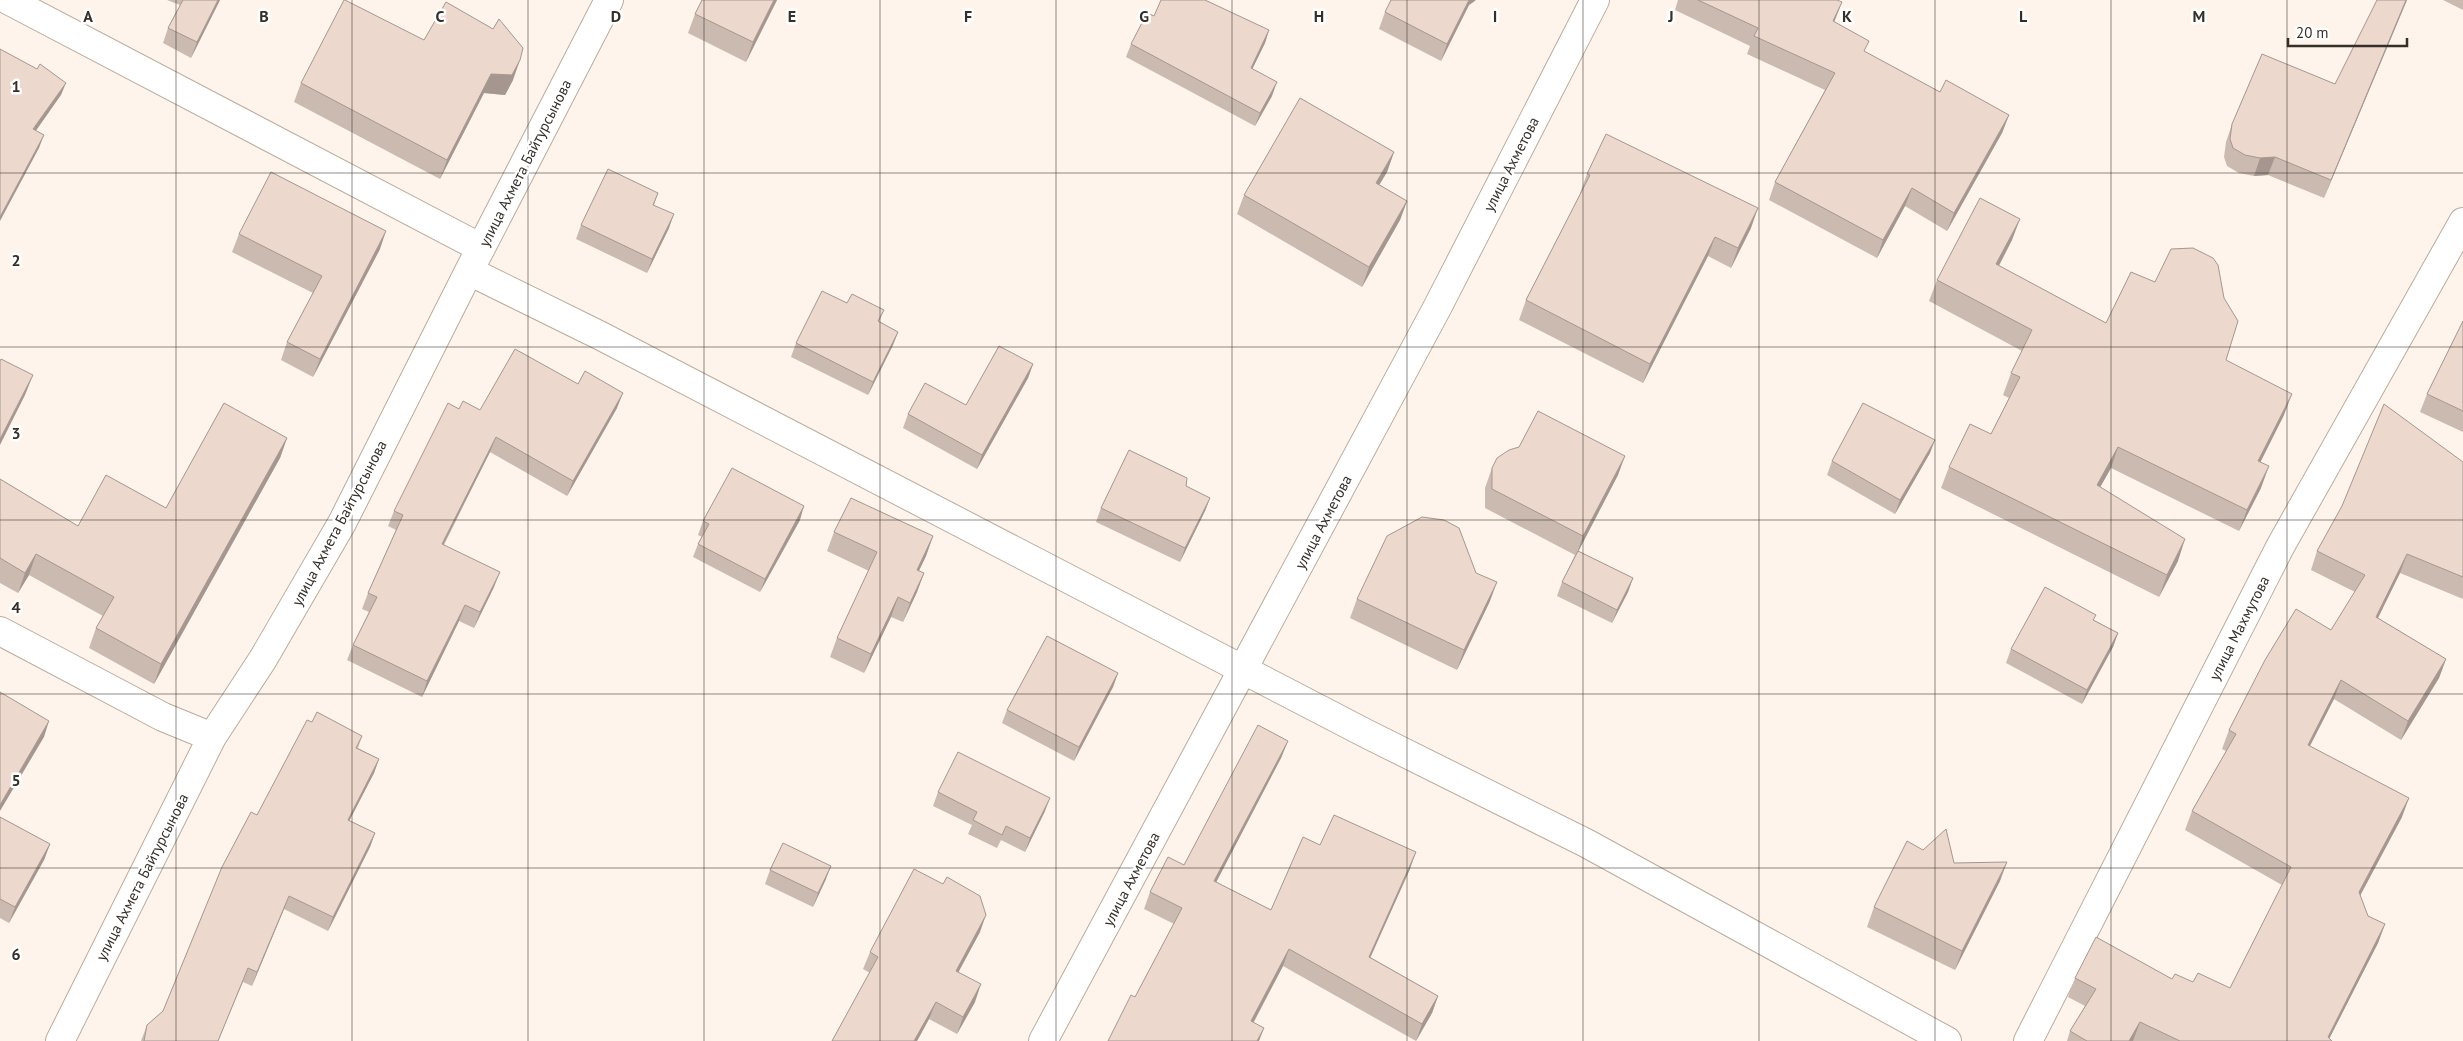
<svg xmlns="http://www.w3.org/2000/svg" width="2463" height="1041" font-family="'PT Sans',sans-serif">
<rect width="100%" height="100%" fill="#fef4eb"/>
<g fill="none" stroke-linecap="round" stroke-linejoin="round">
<!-- street casing -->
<g stroke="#bbab9d" stroke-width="30">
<path id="street" d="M 8,0 L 481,248
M 469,271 L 601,336 L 1367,734 L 1586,843 L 1947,1041
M 0,631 L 163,717 L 212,737
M 60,1041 L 212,737 L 263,659 L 342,523 L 469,271 L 609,0
M 1043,1041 L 1437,308 L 1595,0
M 2028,1041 L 2280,547 L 2463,222"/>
</g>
<!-- street -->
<use href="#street" stroke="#fff" stroke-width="28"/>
</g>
<!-- wall -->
<path fill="#cbbab0" d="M 167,0 L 220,0 L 191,58 L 163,43 L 168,28 L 180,5 Z
M 702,0 L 777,0 L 746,62 L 688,33 L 695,14 Z
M 1678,0 L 1837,0 L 1834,22 L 1865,52 L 1940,92 L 2009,115 L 2002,133 L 1947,231 L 1905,206 L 1877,258 L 1769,200 L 1775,182 L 1825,90 L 1747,54 L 1750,46 L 1675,10 Z
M 2407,0 L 2324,198 L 2268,175 L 2254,176 L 2239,173 L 2227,166 L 2224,157 L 2226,142 L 2232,124 L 2335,84 Z
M 2443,0 L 2463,0 L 2463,10 Z
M 1475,1 L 1469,5 L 1441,61 L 1379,29 L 1385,12 Z
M 1154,16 L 1269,30 L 1265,43 L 1252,69 L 1272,96 L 1255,126 L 1126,57 L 1131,44 Z
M 424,40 L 513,80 L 505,95 L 484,93 L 440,179 L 294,102 L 301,83 Z
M 1394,152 L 1387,172 L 1379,185 L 1407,201 L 1400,220 L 1362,287 L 1237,214 L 1244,195 Z
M 1587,174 L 1751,228 L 1731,268 L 1708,256 L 1643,383 L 1519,320 L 1526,300 L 1581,193 L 1580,193 Z
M 658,193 L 654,205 L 669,228 L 647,273 L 576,239 L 581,225 Z
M 239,234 L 380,249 L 313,377 L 281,360 L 287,342 L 313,293 L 232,252 Z
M 2012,240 L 1999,266 L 2106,323 L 2226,360 L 2284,415 L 2260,462 L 2261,488 L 2239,531 L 2111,468 L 2100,487 L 2178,561 L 2159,597 L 1941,488 L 1949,467 L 1991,434 L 2009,398 L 2003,395 L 2011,373 L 2022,351 L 1929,301 L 1937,280 Z
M 847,303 L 884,310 L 879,322 L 898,332 L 893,345 L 868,395 L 791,357 L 796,343 Z
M 2463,321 L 2463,432 L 2420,412 L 2427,394 Z
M 1033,364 L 1028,378 L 977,469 L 903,428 L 908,414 L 966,405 Z
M 617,408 L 567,496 L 490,452 L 444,545 L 494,587 L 474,628 L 459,621 L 422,697 L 347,660 L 353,645 L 369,612 L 362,609 L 368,593 L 396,530 L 388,526 L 394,511 L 459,409 L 480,410 Z
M 287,438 L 280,458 L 154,684 L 89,648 L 96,628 L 103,616 L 29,575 L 18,593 L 0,583 L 0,479 L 78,526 L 166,508 Z
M 1930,453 L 1895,514 L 1827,475 L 1832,461 Z
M 2463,462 L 2463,599 L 2400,573 L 2378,618 L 2446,659 L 2439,678 L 2401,740 L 2334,699 L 2310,746 L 2402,817 L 2360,895 L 2368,916 L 2385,924 L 2378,943 L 2329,1039 L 2332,1041 L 2067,1041 L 2070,1031 L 2085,1006 L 2068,997 L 2075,978 L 2172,979 L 2230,988 L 2282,885 L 2185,830 L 2192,811 L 2226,751 L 2222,749 L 2229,730 L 2331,630 L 2355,592 L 2311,570 L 2317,551 Z
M 1492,468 L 1618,475 L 1578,551 L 1633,578 L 1628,592 L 1612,623 L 1557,596 L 1562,582 L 1575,555 L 1485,508 L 1485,488 Z
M 1186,486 L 1210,498 L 1205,511 L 1180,562 L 1096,522 L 1101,508 Z
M 800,520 L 760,592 L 693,557 L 698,544 L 702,537 L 698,535 L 703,521 Z
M 834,532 L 933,536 L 926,556 L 919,571 L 924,573 L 917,592 L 903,622 L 891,617 L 864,673 L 830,657 L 837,638 L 869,571 L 827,551 Z
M 1476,573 L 1490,601 L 1457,670 L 1350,618 L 1357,599 Z
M 2094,620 L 2118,633 L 2113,647 L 2082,704 L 2006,663 L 2011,649 Z
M 1118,673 L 1113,687 L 1074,761 L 1002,723 L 1007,710 Z
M 312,722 L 362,736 L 358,748 L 379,759 L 374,773 L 349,821 L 375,833 L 370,847 L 328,931 L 284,909 L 252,986 L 243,982 L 218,1041 L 141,1041 L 147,1025 L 163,1011 L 257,815 Z
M 1288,741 L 1281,758 L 1216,882 L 1271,910 L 1320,845 L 1410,869 L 1370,957 L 1438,996 L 1432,1013 L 1416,1041 L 1283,966 L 1254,1022 L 1135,997 L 1174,924 L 1144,909 L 1150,892 L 1184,865 Z
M 938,792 L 1045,811 L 1025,852 L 1001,840 L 997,848 L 968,834 L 972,825 L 933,806 Z
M 0,817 L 50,844 L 44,860 L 9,923 L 0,918 Z
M 1923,850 L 1954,863 L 2000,881 L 1955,970 L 1867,927 L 1874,907 Z
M 770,870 L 826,879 L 813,907 L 765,884 Z
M 980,932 L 958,972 L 975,1002 L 957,1034 L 929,1019 L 917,1041 L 832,1041 L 870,973 L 863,969 L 870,952 Z"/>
<!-- shaded-wall -->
<path fill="#a59790" d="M 218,0 L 220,0 L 191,58 L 197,42 Z
M 774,0 L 777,0 L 746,62 L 753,42 Z
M 1469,0 L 1476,0 L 1469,5 L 1441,61 L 1447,44 Z
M 2406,0 L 2407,0 L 2324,198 L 2331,180 Z
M 1842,2 L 1835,20 L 1826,39 L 1833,21 Z
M 1269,30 L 1265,43 L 1246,82 L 1251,68 Z
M 520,60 L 513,80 L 505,95 L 484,93 L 440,179 L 447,160 L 491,74 Z
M 1277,82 L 1272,96 L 1255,126 L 1260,113 Z
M 66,83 L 61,95 L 28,142 L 33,129 Z
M 2009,115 L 2002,133 L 1947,231 L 1954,213 Z
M 44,135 L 39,148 L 0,221 L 0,217 Z
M 1394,152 L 1387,172 L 1369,202 L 1376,183 Z
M 2275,157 L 2268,175 L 2254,176 L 2260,158 Z
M 1912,188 L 1905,206 L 1877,258 L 1883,240 Z
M 1407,201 L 1400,220 L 1362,287 L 1369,267 Z
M 1758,208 L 1751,228 L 1731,268 L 1738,248 Z
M 674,214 L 669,228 L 647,273 L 652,259 Z
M 2020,219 L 2012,240 L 1988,286 L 1996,264 Z
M 386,231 L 380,249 L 313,377 L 320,359 Z
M 1715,237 L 1708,256 L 1643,383 L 1650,364 Z
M 898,332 L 893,345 L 868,395 L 873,382 Z
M 1033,364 L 1028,378 L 977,469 L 982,455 Z
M 33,375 L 25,395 L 0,445 L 0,439 Z
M 623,393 L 617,408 L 567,496 L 573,481 Z
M 2292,394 L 2284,415 L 2250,483 L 2258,461 Z
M 496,437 L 490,452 L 436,559 L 442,544 Z
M 287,438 L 280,458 L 154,684 L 161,664 Z
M 1935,440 L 1930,453 L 1895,514 L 1900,500 Z
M 2118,447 L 2111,468 L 2089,507 L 2097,485 Z
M 1625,456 L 1618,475 L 1576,556 L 1583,536 Z
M 2269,466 L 2261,488 L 2239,531 L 2247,510 Z
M 1210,498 L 1205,511 L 1180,562 L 1185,548 Z
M 804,506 L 800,520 L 760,592 L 765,579 Z
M 933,536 L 926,556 L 910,589 L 917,570 Z
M 2185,539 L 2178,561 L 2159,597 L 2167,575 Z
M 36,554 L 29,575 L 18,593 L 25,573 Z
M 2407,554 L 2400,573 L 2369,636 L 2376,617 Z
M 500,572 L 494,587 L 474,628 L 480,612 Z
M 924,573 L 917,592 L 903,622 L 910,603 Z
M 1633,578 L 1628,592 L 1612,623 L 1617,610 Z
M 1497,582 L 1490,601 L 1457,670 L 1464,650 Z
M 898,597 L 891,617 L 864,673 L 871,654 Z
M 465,605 L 459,621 L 422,697 L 427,681 Z
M 2118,633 L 2113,647 L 2082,704 L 2087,690 Z
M 2446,659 L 2439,678 L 2401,740 L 2408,721 Z
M 1118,673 L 1113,687 L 1074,761 L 1079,747 Z
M 2341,680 L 2334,699 L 2301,763 L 2308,745 Z
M 49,721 L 44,737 L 0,811 L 0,805 Z
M 1288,741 L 1281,758 L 1208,898 L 1214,881 Z
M 379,759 L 374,773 L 343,833 L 348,820 Z
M 1050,798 L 1045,811 L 1025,852 L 1030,838 Z
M 2409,798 L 2402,817 L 2352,911 L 2359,892 Z
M 375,833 L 370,847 L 328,931 L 333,917 Z
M 50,844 L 44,860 L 9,923 L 15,907 Z
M 1416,852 L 1410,869 L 1363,974 L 1369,957 Z
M 2007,862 L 2000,881 L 1955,970 L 1962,951 Z
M 831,866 L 826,879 L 813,907 L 818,893 Z
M 289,896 L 284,909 L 252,986 L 257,972 Z
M 986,915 L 980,932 L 950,988 L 956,971 Z
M 2385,924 L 2378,943 L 2328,1041 L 2328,1037 Z
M 1289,949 L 1283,966 L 1245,1038 L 1251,1021 Z
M 981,984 L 975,1002 L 957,1034 L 963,1017 Z
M 1438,996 L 1432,1013 L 1416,1041 L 1422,1024 Z
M 936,1002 L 929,1019 L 917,1041 L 914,1041 Z
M 2140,1022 L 2133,1041 L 2129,1041 Z
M 1264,1028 L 1259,1041 L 1257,1041 Z"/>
<!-- building -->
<path fill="#ecd8cd" stroke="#a59790" d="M 183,0 L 218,0 L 197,42 L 168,28 Z
M 344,0 L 345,0 L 424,40 L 446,2 L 493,29 L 499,19 L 523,48 L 520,60 L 512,75 L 491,74 L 447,160 L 301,83 Z
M 702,0 L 774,0 L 753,42 L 695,14 Z
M 1161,0 L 1205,0 L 1269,30 L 1251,68 L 1277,82 L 1260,113 L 1131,44 L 1147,13 L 1154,16 Z
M 1391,0 L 1469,0 L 1447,44 L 1385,12 Z
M 1698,0 L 1837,0 L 1842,2 L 1833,21 L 1869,41 L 1864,51 L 1940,92 L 1946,80 L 2009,115 L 1954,213 L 1912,188 L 1883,240 L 1775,182 L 1835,73 L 1754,36 L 1758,28 Z
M 2377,0 L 2406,0 L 2331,180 L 2275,157 L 2260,158 L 2245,155 L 2233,148 L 2230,139 L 2232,124 L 2262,54 L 2335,84 Z
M 0,49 L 37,69 L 40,64 L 66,83 L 33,129 L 44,135 L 0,217 Z
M 1300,98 L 1394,152 L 1376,183 L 1407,201 L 1369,267 L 1244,195 Z
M 1606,134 L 1758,208 L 1738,248 L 1715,237 L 1650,364 L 1526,300 L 1590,175 L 1587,174 Z
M 608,169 L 658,193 L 653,205 L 674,214 L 652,259 L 581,225 Z
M 271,172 L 386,231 L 320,359 L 287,342 L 322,276 L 239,234 Z
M 1980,198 L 2020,219 L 1996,264 L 2106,323 L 2131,272 L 2155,282 L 2171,249 L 2193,248 L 2213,258 L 2218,265 L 2224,298 L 2238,321 L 2226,360 L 2292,394 L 2258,461 L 2269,466 L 2247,510 L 2118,447 L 2097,485 L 2185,539 L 2167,575 L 1949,467 L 1970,424 L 1991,434 L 2020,377 L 2011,373 L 2032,330 L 1937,280 Z
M 822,291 L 847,303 L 852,294 L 884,310 L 878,321 L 898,332 L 873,382 L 796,343 Z
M 2463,321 L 2463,411 L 2427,394 Z
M 999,346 L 1033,364 L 982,455 L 908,414 L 925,383 L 966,405 Z
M 515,349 L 578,384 L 585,371 L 623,393 L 573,481 L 496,437 L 442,544 L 500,572 L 480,612 L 465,605 L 427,681 L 353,645 L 377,597 L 368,593 L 403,515 L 394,511 L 448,403 L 459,409 L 463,401 L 480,410 Z
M 1,359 L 33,375 L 0,439 L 0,361 Z
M 224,403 L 287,438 L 161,664 L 96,628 L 114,597 L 36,554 L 25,573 L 0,558 L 0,479 L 78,526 L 106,475 L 166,508 Z
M 1863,403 L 1935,440 L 1900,500 L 1832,461 Z
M 2384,404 L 2463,462 L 2463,577 L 2407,554 L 2376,617 L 2446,659 L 2408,721 L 2341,680 L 2308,745 L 2409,798 L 2359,892 L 2368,916 L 2385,924 L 2328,1037 L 2332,1041 L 2180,1041 L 2140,1022 L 2129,1041 L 2087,1041 L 2070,1031 L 2096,989 L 2075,978 L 2096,937 L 2172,979 L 2175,974 L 2193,982 L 2198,973 L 2230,988 L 2291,867 L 2192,811 L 2236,734 L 2229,730 L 2265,660 L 2296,609 L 2331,630 L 2365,575 L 2317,551 L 2342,506 Z
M 1538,411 L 1625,456 L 1583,536 L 1492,489 L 1492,468 L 1497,458 L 1509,450 L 1519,447 Z
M 1129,450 L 1187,478 L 1186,486 L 1210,498 L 1185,548 L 1101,508 Z
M 732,468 L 804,506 L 765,579 L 698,544 L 709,524 L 703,521 Z
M 851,498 L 933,536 L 917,570 L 924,573 L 910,603 L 898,597 L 871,654 L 837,638 L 877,552 L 834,532 Z
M 1422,517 L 1444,520 L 1459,528 L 1476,573 L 1497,582 L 1464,650 L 1357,599 L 1387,536 Z
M 1578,551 L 1633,578 L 1617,610 L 1562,582 Z
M 2045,587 L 2096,615 L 2093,620 L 2118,633 L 2087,690 L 2011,649 Z
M 1047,636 L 1118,673 L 1079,747 L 1007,710 Z
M 0,692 L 49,721 L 0,805 Z
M 317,712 L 362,736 L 356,748 L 379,759 L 348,820 L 375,833 L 333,917 L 289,896 L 257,972 L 248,968 L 218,1041 L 144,1041 L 147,1025 L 163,1011 L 222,867 L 251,812 L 257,815 L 307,720 L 312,722 Z
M 1258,725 L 1288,741 L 1214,881 L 1271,910 L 1303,837 L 1320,845 L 1334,815 L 1416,852 L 1369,957 L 1438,996 L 1422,1024 L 1289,949 L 1251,1021 L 1264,1028 L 1257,1041 L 1108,1041 L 1131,995 L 1135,997 L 1182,908 L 1150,892 L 1168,857 L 1184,865 Z
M 958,752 L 1050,798 L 1030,838 L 1006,826 L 1002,835 L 973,820 L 977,812 L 938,792 Z
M 0,817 L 50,844 L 15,907 L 0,899 Z
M 1946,829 L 1954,863 L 2007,862 L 1962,951 L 1874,907 L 1907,841 L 1923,850 Z
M 783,843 L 831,866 L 818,893 L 770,870 Z
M 914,869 L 943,884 L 947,877 L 980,896 L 986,915 L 956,971 L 981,984 L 963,1017 L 936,1002 L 914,1041 L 832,1041 L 878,957 L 870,952 Z"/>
<!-- grid -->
<path fill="none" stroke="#352f2a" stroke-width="1" stroke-opacity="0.55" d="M 176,0 L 176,1041M 352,0 L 352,1041M 528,0 L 528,1041M 704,0 L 704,1041M 880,0 L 880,1041M 1056,0 L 1056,1041M 1232,0 L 1232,1041M 1407,0 L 1407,1041M 1583,0 L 1583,1041M 1759,0 L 1759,1041M 1935,0 L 1935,1041M 2111,0 L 2111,1041M 2287,0 L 2287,1041M 0,173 L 2463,173M 0,347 L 2463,347M 0,520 L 2463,520M 0,694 L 2463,694M 0,868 L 2463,868"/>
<g text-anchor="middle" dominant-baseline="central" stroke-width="5" stroke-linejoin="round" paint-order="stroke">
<!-- street labels -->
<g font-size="15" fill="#352f2a" stroke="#fff">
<text transform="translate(525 163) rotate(-63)">улица Ахмета Байтурсынова</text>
<text transform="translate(1511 164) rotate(-63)">улица Ахметова</text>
<text transform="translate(1323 522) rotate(-62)">улица Ахметова</text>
<text transform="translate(339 523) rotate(-62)">улица Ахмета Байтурсынова</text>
<text transform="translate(2239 628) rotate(-63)">улица Махмутова</text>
<text transform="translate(142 877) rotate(-63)">улица Ахмета Байтурсынова</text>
<text transform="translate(1131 879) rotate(-62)">улица Ахметова</text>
</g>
</g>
<g font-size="16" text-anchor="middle" font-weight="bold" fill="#352f2a" stroke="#fff" stroke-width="5" stroke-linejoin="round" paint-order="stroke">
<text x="88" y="22">A</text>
<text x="264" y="22">B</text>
<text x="440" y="22">C</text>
<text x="616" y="22">D</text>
<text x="792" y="22">E</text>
<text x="968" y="22">F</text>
<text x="1144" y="22">G</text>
<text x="1319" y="22">H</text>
<text x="1495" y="22">I</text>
<text x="1671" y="22">J</text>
<text x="1847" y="22">K</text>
<text x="2023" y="22">L</text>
<text x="2199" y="22">M</text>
<text x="16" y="92">1</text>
<text x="16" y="266">2</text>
<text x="16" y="439">3</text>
<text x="16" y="613">4</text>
<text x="16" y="786">5</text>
<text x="16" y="960">6</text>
</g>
<!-- scale -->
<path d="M2288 38v8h119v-8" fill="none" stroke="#352f2a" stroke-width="2.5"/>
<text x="2296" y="38" font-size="15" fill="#352f2a" stroke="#ffffff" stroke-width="4" paint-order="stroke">20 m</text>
</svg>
